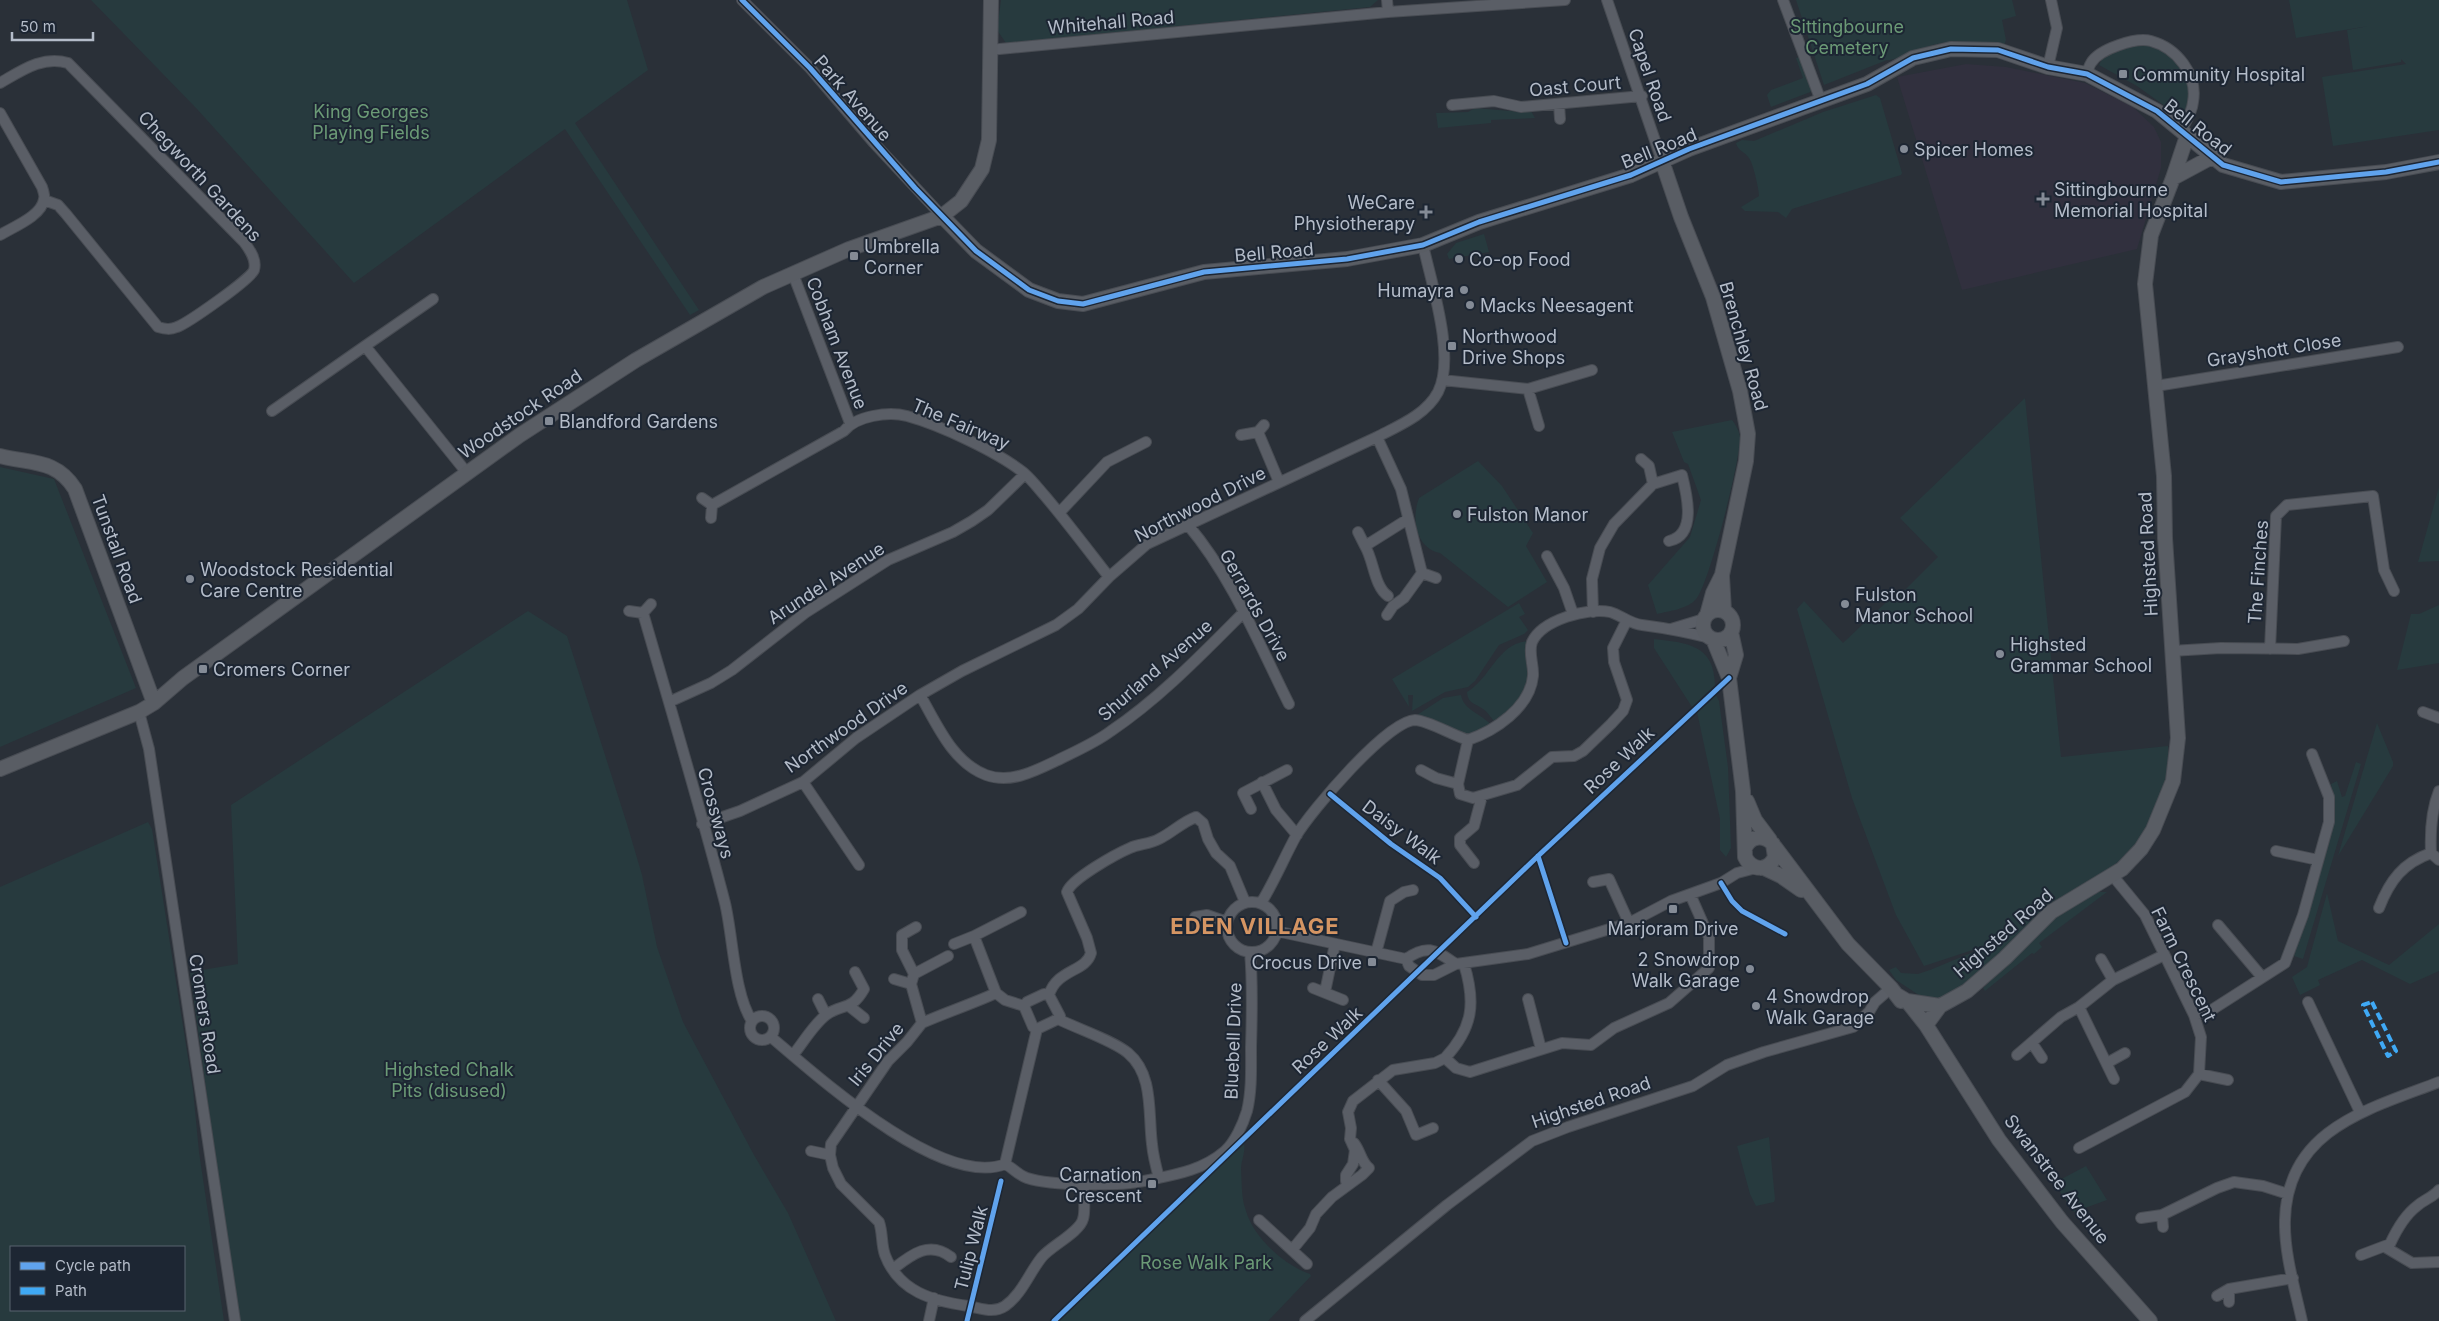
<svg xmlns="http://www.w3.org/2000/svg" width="2439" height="1321" font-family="Inter,sans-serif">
<rect width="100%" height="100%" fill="#2a3038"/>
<!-- medical -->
<path fill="#31303e" d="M 1966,64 L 2006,67 L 2085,83 L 2133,107 L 2154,127 L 2161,142 L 2161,168 L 2137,249 L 1962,290 L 1897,77 Z"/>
<!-- green -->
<path fill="#273a3e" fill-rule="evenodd" d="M 91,0 L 627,0 L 648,70 L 575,123 L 699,310 L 690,315 L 565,129 L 354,283 L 197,109 Z
M 1001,0 L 1378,0 L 1370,7 L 1006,43 L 997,30 Z
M 1796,0 L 2012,0 L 2016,16 L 2002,20 L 2006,40 L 2001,54 C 1979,48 1959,39 1937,44 C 1925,46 1892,62 1887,60 L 1824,85 Z
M 2289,0 L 2439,0 L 2439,130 L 2333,146 L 2322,77 L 2406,64 L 2401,59 L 2401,62 L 2353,70 L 2347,30 L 2369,26 L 2296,38 Z
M 2144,45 L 2164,51 L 2183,68 L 2192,96 L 2183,119 L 2137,86 L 2099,65 C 2107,48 2128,46 2144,45 Z
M 1800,57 L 1813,91 L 1771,107 L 1767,95 L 1771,90 L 1803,78 L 1796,58 Z
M 1876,95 L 1880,98 L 1902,173 L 1901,175 L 1792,209 L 1786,218 L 1778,212 L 1745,211 L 1741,207 L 1759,196 C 1759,189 1753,163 1749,158 C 1744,151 1738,151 1736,143 L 1742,140 L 1754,141 L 1823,112 Z
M 1475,108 L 1522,112 L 1531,111 L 1535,118 L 1491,120 L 1491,123 L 1438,128 L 1436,113 L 1468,112 Z
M 1484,234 L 1489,252 L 1449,259 L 1447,254 L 1456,243 Z
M 2025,398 L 2061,757 L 2168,746 C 2171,847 2091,881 2021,934 C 2006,945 1994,960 1979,972 C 1964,985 1949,994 1931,1003 L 1896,980 L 1889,970 L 1896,967 L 1901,973 L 1918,974 L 1930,970 L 1995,943 L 1998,939 L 1991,944 L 1924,966 L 1896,915 L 1852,798 L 1797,609 L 1804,601 L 1843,643 L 1898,591 L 1901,594 L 1938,557 L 1900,518 Z
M 1732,420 C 1735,424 1739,430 1740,437 C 1741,458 1709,585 1696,599 C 1688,609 1669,611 1657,614 L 1648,585 L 1690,537 L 1701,500 L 1688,464 L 1684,462 L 1672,432 Z
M 1478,461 L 1502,486 L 1533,533 L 1526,546 L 1547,582 L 1508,607 L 1440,553 C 1416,548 1411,519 1419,498 Z
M 0,467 L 54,479 L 136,688 L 0,747 Z
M 2439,487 L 2439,561 L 2418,562 Z
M 1519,603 L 1525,614 L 1519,617 L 1528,630 L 1524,634 L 1499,645 L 1475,681 L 1468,687 L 1445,692 L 1412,711 L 1413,695 L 1408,695 L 1409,707 L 1392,679 Z
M 2439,605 L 2439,663 L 2397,670 L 2411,614 L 2419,614 Z
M 528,611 L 567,636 L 627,824 L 642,875 L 657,947 L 683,1022 L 754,1155 L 788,1213 L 836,1321 L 238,1321 L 190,972 L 238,964 L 231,805 Z
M 1654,639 C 1687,643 1714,644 1715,685 L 1692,707 L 1654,648 Z
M 1529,641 C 1525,651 1528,657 1528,668 C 1528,693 1513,708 1495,722 C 1491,718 1488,712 1483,709 C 1475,703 1468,704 1467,692 C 1491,678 1498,642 1529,641 Z
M 1715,693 L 1719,701 L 1728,767 L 1731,848 L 1726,857 L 1720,850 L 1720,819 L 1697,712 Z
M 1461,695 C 1464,711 1481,713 1491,725 L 1474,735 L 1462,734 L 1417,715 L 1443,698 Z
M 2377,723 L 2393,762 L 2393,766 L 2338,856 Z
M 2356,762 L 2361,764 L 2303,959 L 2294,956 L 2335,818 L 2335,802 L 2331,784 L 2337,781 L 2342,797 L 2345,796 Z
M 148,822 L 152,829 L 193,1090 L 199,1152 L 224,1321 L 0,1321 L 0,887 ZM 11,1247 L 184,1247 L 184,1310 L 11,1310 Z
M 2099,892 L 2107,892 L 2039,943 L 2042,947 L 2034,954 L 2032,953 L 1985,991 L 1983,988 C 2013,958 2058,902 2099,892 Z
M 2327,893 L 2338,941 L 2389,965 L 2439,924 L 2439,971 L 2410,984 L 2362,960 L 2318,980 L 2320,985 L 2300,995 L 2292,977 L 2307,967 Z
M 1769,1137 L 1775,1199 L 1774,1202 L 1756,1206 L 1750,1194 L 1737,1146 Z
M 1244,1144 C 1246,1150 1241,1161 1241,1169 C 1242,1183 1241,1198 1246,1211 C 1254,1238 1284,1265 1310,1274 L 1311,1276 L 1268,1321 L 1056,1321 Z
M 2086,1166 L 2107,1200 L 2074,1212 L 2054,1183 Z"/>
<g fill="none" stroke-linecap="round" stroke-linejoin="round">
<!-- street casing -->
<g stroke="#484c53" stroke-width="12">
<path id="street" d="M 742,0 L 810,68 L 874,143 L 942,216
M 1387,0 L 1388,12
M 1607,0 L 1662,161
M 1783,0 L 1821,101
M 989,50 L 1388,12 L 1565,0
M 2048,67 L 2057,28 L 2051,0
M 2087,74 C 2088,70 2089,66 2091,63 C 2099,49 2136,37 2151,41 C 2177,48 2198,75 2193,102 C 2192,113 2186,121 2181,131
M 0,83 C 21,71 43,55 68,63 L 244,242 C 250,250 257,260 254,270 C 251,279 188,323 177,327 C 170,330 165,329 158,327 L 66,214 L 58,205 L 44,200
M 1559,104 L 1560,119
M 1452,105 L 1494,101 L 1521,107 L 1642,96
M 0,113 L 42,187 C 43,190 45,196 44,199 C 42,216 13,227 0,235
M 793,274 L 850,423
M 433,299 L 365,346 L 467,473
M 1442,380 L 1528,389 L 1592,370
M 2156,386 L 2398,347
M 1528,389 L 1539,426
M 272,411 L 365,346
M 1258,432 L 1279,482
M 1241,435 L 1258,432 L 1264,425
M 1377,437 L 1401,489 L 1422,573 L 1404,598 L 1393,606 L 1387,615
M 1653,484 L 1682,475 C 1687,495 1697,535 1669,541
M 702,498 L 712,505 L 711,518
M 712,505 L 844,431 C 856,416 888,411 907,416 C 940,425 998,452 1024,473 C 1032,480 1038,488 1045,496 C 1067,522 1088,550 1109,577
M 1059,513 L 1107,462 L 1146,442
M 1188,525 C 1232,577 1259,644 1289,704
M 1358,532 L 1365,546
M 1547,556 L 1564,588 L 1573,614
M 1422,573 L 1436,578
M 1388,596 C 1374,586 1374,561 1365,546 L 1408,519
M 629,611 L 643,613 L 651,604
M 1593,612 L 1592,579 L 1600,548 L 1614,524 L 1653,484 L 1649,466 L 1641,459
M 643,613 C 671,710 700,806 725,903 C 733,936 734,994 752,1021
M 1671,629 L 1704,619
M 2270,649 L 2276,516 L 2287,505 L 2373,496 L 2384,570 L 2394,591
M 2171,651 L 2221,648 L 2298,649 L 2344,641
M 920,695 C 937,724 952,762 986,775 C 1011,784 1035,771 1058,760 C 1076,751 1095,743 1111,731 C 1160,698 1202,654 1244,612
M 669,702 L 711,683 L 732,670 L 805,613 L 888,560 L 953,532 L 972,521 L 988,510 L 1025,474
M 139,712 L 149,749 L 235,1321
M 2423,712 L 2439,718
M 1468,740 L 1458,784 L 1460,794 L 1473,798 L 1517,785 L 1552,757 L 1574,756 L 1583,751 L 1611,724 L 1623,711 L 1627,700 L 1614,662 L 1613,648 L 1627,620
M 1421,770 L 1436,778 L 1458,784
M 803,782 L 859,865
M 1262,782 L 1276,810 L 1297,835
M 2439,791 C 2431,811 2430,831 2431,853 L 2439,860
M 1251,809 L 1243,793 L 1287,770
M 702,824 L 740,811 L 803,782 L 856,738 L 920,695 L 962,671 L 1056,625 L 1078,609 L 1109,577 L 1147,544 L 1377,437 C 1398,426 1426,415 1438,392 C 1456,357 1431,282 1423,245
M 2276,851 L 2318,860
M 1474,863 L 1460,845 L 1460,838 L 1474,826 L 1482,796
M 1593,882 L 1609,879 L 1629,923
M1227 927a25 25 0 1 1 50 0a25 25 0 1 1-50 0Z
M 1261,903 C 1274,882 1284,858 1296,836 C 1311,811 1387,721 1415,720 C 1427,720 1454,736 1468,740 C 1494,731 1530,708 1533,676 C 1534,665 1528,653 1532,642 C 1542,620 1588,607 1610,612 C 1621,615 1630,624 1642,625 C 1665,628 1687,632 1710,638
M 2379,908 C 2390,880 2403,863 2431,853
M 1021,912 L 974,936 L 996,993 L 1005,1000 L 1024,1006 L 1033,1027 L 1037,1029
M 1195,917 L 1207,915 L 1227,922
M 2218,925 L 2262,977
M 1276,931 L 1406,959 C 1428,943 1436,951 1456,964
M 954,944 L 974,936
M 1376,953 L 1390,901 L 1404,892 L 1413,890
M 1406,959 L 1409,966 L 1422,975 L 1434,975 L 1456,964 L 1528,954 L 1629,923 L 1671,901 L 1721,883 L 1737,873 L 1756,868
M 2101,959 L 2113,980
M 914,974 L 902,950 L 902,935 L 916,927
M 894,979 L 911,984
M 1313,988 L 1343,1000
M 1325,992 L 1335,944
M 1049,995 C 1057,969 1086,972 1091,953 L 1087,938 L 1067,892 C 1071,879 1116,854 1130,848 C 1139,844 1150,844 1159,839 C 1172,833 1182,822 1196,817 L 1203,823 L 1208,839 L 1216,853 L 1230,866 L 1245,902
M 818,999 L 826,1015
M 1528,999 L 1541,1049
M 2308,1002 L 2360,1112
M 849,1006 L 864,1018
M 1024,1006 L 1027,1002 L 1044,994 L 1049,995 L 1060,1016 L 1058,1019
M 2079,1007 L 2114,1079
M 2194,1015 L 2210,1011 L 2285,963 L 2303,915 L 2329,822 L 2329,797 L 2312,754
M750 1028a12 12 0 1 1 24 0a12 12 0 1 1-24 0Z
M 922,1023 L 907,1042 L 888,1061 L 831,1144 L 830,1155 L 833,1168 L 841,1184 L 879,1222 C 883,1233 881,1244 885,1255 C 899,1292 933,1301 968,1306 C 981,1308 993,1314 1005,1306 C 1022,1294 1029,1273 1042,1257 C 1051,1246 1080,1232 1083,1219 C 1086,1210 1083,1195 1084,1185
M 922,1023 L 911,984 L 914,974 L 948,956
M 922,1023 C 947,1012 972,1004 996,993
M 1037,1029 L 1058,1019 C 1078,1029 1112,1040 1128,1053 C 1154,1075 1148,1113 1152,1144 C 1153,1155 1156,1167 1159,1178
M 771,1037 C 817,1076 942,1189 1005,1164 C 1013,1168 1018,1175 1027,1178 C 1052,1186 1118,1186 1144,1181 C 1173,1175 1202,1171 1225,1151 C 1235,1142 1243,1124 1247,1111 C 1252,1090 1251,1068 1251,1047 C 1252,1015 1253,984 1250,952
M 2032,1043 L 2042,1058
M 793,1055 C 803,1043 813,1025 826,1015 C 842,1003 851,1012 864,989 L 855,972
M 2017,1055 L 2061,1017 L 2079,1007 L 2113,980 L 2164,955
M 1445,1058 C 1473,1028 1476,1003 1464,964
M 2107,1063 L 2125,1053
M 2199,1074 L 2228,1080
M 1378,1080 L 1406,1111 L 1416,1135 L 1433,1128
M 2079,1148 L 2185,1092 L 2199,1074 L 2201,1037 L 2194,1015 L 2145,915 L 2113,876
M 811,1151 L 830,1155
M 1005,1164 L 1037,1029
M 1348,1185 L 1346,1181 L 1346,1175 L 1353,1164 L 1355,1150 L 1350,1139 L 1351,1128 L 1348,1112 L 1353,1101 L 1393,1070 L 1435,1063 L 1445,1058 L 1456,1068 L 1470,1072 L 1562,1043 L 1591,1045 L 1614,1028 L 1669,1003 L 1709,968 L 1709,937 L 1690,894
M 2162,1215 L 2163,1227
M 2141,1218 L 2162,1215 L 2217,1188 L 2234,1182 L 2263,1186 L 2288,1194
M 1259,1220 L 1307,1264
M 2385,1247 L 2412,1263 L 2439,1262
M 1292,1250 L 1310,1228 L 1316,1214 L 1332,1197 L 1362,1175 L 1369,1168 C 1361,1162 1361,1152 1354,1143
M 2361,1255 L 2390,1244 C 2396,1231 2405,1215 2417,1206 C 2425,1199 2432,1198 2439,1190
M 893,1269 C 911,1255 929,1240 951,1257
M 2229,1289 L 2229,1302
M 2217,1296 L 2229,1289 L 2293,1278
M 929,1321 L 934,1298
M 1305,1321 L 1447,1205 L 1532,1141 L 1568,1127 L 1693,1086 L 1727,1065 L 1764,1052 L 1853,1027 L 1869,1012 L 1875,1002 L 1891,988
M 2302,1321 C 2295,1289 2284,1253 2285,1220 C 2287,1129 2369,1109 2439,1082"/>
</g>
<!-- secondary casing -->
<g stroke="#484c53" stroke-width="16">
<path id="secondary" d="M 1662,161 L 1681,217 L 1713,297 L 1740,391 L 1748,434 L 1746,461 L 1722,575 L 1713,593 L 1707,615
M 2173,178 L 2212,157
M 942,216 L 976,251 L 1029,290 L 1058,301 L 1083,304 L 1204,272 L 1347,259 L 1423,245 L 1479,222 L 1631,175 L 1689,149 L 1867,84 L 1913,58 L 1951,49 L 1998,50 L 2048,67 L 2087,74 L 2157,111 L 2223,165 L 2281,182 L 2386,172 L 2439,162
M 0,456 C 32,464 56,459 75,489 L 154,703
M 1722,576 L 1724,611
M1703 625a15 15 0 1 1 30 0a15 15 0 1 1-30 0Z
M 1713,639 L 1729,678 L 1743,791 L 1745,857 C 1752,871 1768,872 1775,857 L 1773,844 C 1763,834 1750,836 1745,848
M 1729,678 L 1736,655 L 1731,632
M 0,769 L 139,712 L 154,703 L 183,678 L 520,435 L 636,360 L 763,287 L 849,249 L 942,216 L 961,201 L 982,169 L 989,140 L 991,0
M 1747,801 L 1755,820 L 1770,840
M 1775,847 L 1848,944 L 1891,988 L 1901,1001
M 1764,868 L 1781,876 L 1801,890
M 1897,995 L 1907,1001 L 1926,1025 L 1999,1140 L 2062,1222 L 2150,1321
M 1907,1001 L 1940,1006
M 1926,1025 L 1940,1006 L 1967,991 L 2005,958 L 2051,912 L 2122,869 L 2141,849 L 2153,830 L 2173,781 L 2178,738 L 2165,538 L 2164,476 L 2145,284 L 2151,235 L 2173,178 L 2187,136"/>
</g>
<!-- street -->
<use href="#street" stroke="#5a5e66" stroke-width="10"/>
<!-- secondary -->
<use href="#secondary" stroke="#595d64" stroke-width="14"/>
<!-- quiet -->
<path stroke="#3fa9f5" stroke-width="4" stroke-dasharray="8 4" stroke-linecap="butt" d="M 2372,1002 L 2396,1051 L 2388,1056 L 2363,1005 Z"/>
<!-- cycleway casing -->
<g stroke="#1d2633" stroke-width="8">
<path id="cycleway" d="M 742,0 L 810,68 L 915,188 L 976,251 L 1029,290 L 1058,301 L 1083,304 L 1204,272 L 1347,259 L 1423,245 L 1479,222 L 1631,175 L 1689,149 L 1867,84 L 1913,58 L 1951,49 L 1998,50 L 2048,67 L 2087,74 L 2157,111 L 2223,165 L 2281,182 L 2386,172 L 2439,162
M 1330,794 L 1391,844 L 1440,878 L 1476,917
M 1538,856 L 1566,943
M 1721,883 L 1732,901 L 1742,911 L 1785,934
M 967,1321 L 1001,1181
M 1054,1321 L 1538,856 L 1729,678"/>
</g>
<!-- cycleway -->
<use href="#cycleway" stroke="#60a3ed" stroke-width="5"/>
</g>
<!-- markers -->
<g fill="#848b96" stroke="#1d2633" stroke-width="2">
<rect x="2118" y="69" width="10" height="10" rx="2.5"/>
<circle cx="1904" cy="149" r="5"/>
<path d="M2040.5 191.5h5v5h5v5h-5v5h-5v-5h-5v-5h5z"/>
<path d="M1423.5 204.5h5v5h5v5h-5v5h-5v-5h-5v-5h5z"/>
<rect x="849" y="251" width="10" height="10" rx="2.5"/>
<circle cx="1459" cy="259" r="5"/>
<circle cx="1464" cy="290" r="5"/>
<circle cx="1470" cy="305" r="5"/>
<rect x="1447" y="341" width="10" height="10" rx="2.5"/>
<rect x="544" y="416" width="10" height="10" rx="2.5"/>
<circle cx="1457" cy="514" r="5"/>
<circle cx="190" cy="579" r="5"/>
<circle cx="1845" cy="604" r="5"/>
<circle cx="2000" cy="654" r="5"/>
<rect x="198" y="664" width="10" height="10" rx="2.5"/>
<rect x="1668" y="904" width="10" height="10" rx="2.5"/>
<rect x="1367" y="957" width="10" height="10" rx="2.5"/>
<circle cx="1750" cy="969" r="5"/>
<circle cx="1756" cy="1006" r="5"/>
<rect x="1147" y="1179" width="10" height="10" rx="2.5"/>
</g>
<g text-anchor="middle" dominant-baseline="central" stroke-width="4" stroke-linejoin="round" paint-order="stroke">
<!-- street labels -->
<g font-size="18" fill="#b4bcc9" stroke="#1d2633">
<text transform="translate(1111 22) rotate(-5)">Whitehall Road</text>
<text transform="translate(1650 75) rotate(71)">Capel Road</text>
<text transform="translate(1575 86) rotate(-5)">Oast Court</text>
<text transform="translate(853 98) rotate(49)">Park Avenue</text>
<text transform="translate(2198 127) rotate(38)">Bell Road</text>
<text transform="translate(1659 148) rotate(-22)">Bell Road</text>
<text transform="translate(200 176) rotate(47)">Chegworth Gardens</text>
<text transform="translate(1274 252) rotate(-5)">Bell Road</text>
<text transform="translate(837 343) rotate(69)">Cobham Avenue</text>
<text transform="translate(1744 346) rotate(74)">Brenchley Road</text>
<text transform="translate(2274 350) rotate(-9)">Grayshott Close</text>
<text transform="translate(520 414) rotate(-34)">Woodstock Road</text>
<text transform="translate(961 424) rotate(23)">The Fairway</text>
<text transform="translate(1200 504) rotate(-27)">Northwood Drive</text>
<text transform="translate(117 549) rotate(70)">Tunstall Road</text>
<text transform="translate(2148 554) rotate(-93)">Highsted Road</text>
<text transform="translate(2258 572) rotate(-86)">The Finches</text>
<text transform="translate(826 583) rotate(-33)">Arundel Avenue</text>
<text transform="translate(1255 605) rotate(61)">Gerrards Drive</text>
<text transform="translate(1155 670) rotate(-41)">Shurland Avenue</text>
<text transform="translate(846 727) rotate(-35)">Northwood Drive</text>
<text transform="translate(1619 760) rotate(-43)">Rose Walk</text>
<text transform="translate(716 813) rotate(75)">Crossways</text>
<text transform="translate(1402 832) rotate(37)">Daisy Walk</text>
<text transform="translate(2003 933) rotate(-41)">Highsted Road</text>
<text transform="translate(2184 964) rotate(64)">Farm Crescent</text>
<text transform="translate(205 1014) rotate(81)">Cromers Road</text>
<text transform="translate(1327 1040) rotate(-43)">Rose Walk</text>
<text transform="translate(1233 1041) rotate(-88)">Bluebell Drive</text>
<text transform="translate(876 1054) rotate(-51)">Iris Drive</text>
<text transform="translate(1591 1102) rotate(-19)">Highsted Road</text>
<text transform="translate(2057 1179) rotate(52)">Swanstree Avenue</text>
<text transform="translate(971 1248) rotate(-76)">Tulip Walk</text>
</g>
<!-- park labels -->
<g font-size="18" fill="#6b9a76" stroke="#1d2633">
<text x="1847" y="26">Sittingbourne<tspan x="1847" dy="21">Cemetery</tspan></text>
<text x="371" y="111">King Georges<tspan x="371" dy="21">Playing Fields</tspan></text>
<text x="449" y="1069">Highsted Chalk<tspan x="449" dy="21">Pits (disused)</tspan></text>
<text x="1206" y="1262">Rose Walk Park</text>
</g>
<!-- poi labels -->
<g font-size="18" fill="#b4bcc9" stroke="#1d2633" text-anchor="start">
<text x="2133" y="74">Community Hospital</text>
<text x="1914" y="149">Spicer Homes</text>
<text x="2054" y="189">Sittingbourne<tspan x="2054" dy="21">Memorial Hospital</tspan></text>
<text x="1415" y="202" text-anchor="end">WeCare<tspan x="1415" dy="21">Physiotherapy</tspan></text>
<text x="864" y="246">Umbrella<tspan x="864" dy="21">Corner</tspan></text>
<text x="1469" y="259">Co-op Food</text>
<text x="1454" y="290" text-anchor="end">Humayra</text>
<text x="1480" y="305">Macks Neesagent</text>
<text x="1462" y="336">Northwood<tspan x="1462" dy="21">Drive Shops</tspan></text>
<text x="559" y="421">Blandford Gardens</text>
<text x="1467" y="514">Fulston Manor</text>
<text x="200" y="569">Woodstock Residential<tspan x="200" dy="21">Care Centre</tspan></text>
<text x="1855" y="594">Fulston<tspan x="1855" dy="21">Manor School</tspan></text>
<text x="2010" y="644">Highsted<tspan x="2010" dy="21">Grammar School</tspan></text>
<text x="213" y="669">Cromers Corner</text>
<text x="1673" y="928" text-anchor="middle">Marjoram Drive</text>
<text x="1740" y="959" text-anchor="end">2 Snowdrop<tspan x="1740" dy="21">Walk Garage</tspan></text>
<text x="1362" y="962" text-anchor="end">Crocus Drive</text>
<text x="1766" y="996">4 Snowdrop<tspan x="1766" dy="21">Walk Garage</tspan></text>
<text x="1142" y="1174" text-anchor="end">Carnation<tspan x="1142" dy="21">Crescent</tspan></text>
</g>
<!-- district labels -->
<g font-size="22" font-weight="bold" letter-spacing="1" fill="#d59563" stroke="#1d2633">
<text x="1255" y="926">EDEN VILLAGE</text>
</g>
</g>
<!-- legend -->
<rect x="10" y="1246" width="175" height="65" fill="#1d2633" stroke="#59626f"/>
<rect x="20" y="1262" width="25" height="8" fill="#60a3ed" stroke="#59626f"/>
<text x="55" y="1271" font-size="15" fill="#b4bcc9">Cycle path</text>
<rect x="20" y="1287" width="25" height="8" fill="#3fa9f5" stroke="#59626f"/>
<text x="55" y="1296" font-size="15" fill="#b4bcc9">Path</text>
<!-- scale -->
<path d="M12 32v8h81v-8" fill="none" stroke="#b4bcc9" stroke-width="2.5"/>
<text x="20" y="32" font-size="15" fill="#b4bcc9" stroke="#1d2633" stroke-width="4" paint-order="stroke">50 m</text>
</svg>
